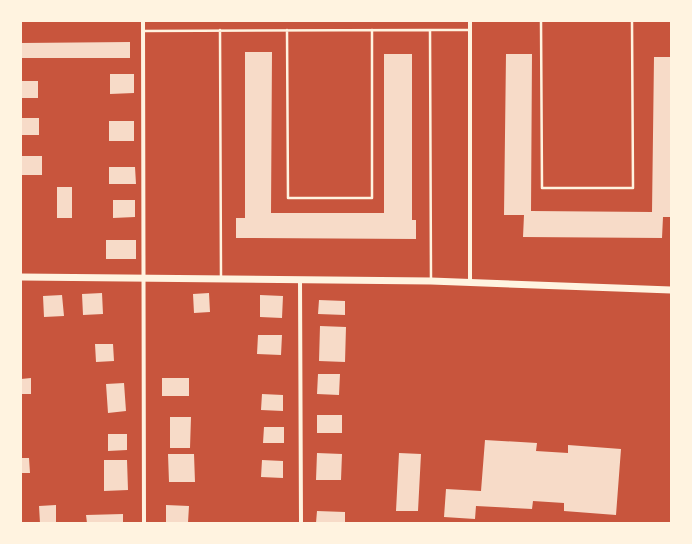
<svg xmlns="http://www.w3.org/2000/svg" width="692" height="544" font-family="'PT Sans Narrow',sans-serif">
<rect width="100%" height="100%" fill="#c8553d"/>
<!-- building -->
<path fill="#f7dbc8" d="M 130,42 L 130,58 L 21,58 L 21,43 Z
M 245,52 L 272,52 L 271,213 L 384,213 L 384,54 L 412,54 L 412,220 L 416,220 L 416,239 L 236,238 L 236,218 L 245,218 Z
M 506,54 L 532,54 L 531,211 L 652,212 L 654,57 L 671,57 L 671,217 L 663,217 L 662,238 L 523,237 L 524,215 L 504,215 Z
M 110,74 L 134,74 L 134,93 L 110,94 Z
M 21,81 L 38,81 L 38,98 L 21,98 Z
M 21,118 L 39,118 L 39,135 L 21,135 Z
M 109,121 L 134,121 L 134,141 L 109,141 Z
M 21,156 L 42,156 L 42,175 L 21,175 Z
M 109,167 L 135,167 L 136,184 L 109,184 Z
M 57,187 L 72,187 L 72,218 L 57,218 Z
M 113,200 L 135,200 L 135,217 L 113,218 Z
M 106,240 L 136,240 L 136,259 L 106,259 Z
M 102,293 L 103,314 L 83,315 L 82,294 Z
M 209,293 L 210,312 L 194,313 L 193,294 Z
M 62,295 L 64,316 L 44,317 L 43,296 Z
M 260,295 L 283,296 L 282,318 L 260,317 Z
M 319,300 L 345,301 L 345,315 L 318,314 Z
M 320,326 L 346,327 L 345,362 L 319,361 Z
M 258,335 L 282,335 L 281,355 L 257,354 Z
M 95,344 L 113,344 L 114,361 L 96,362 Z
M 318,374 L 340,374 L 339,395 L 317,394 Z
M 31,378 L 31,394 L 21,394 L 21,379 Z
M 162,378 L 189,378 L 189,396 L 162,396 Z
M 124,383 L 126,411 L 108,413 L 106,384 Z
M 262,394 L 283,395 L 283,411 L 261,410 Z
M 317,415 L 342,415 L 342,433 L 317,433 Z
M 170,417 L 191,417 L 190,448 L 170,448 Z
M 264,427 L 284,427 L 284,443 L 263,443 Z
M 108,434 L 127,434 L 127,450 L 108,451 Z
M 485,440 L 537,443 L 536,451 L 568,453 L 568,445 L 621,449 L 616,515 L 564,511 L 564,503 L 533,501 L 532,509 L 476,506 L 475,519 L 444,517 L 446,489 L 481,491 Z
M 317,453 L 342,454 L 341,480 L 316,480 Z
M 399,453 L 421,454 L 418,511 L 396,511 Z
M 168,454 L 194,454 L 195,482 L 169,482 Z
M 21,458 L 29,458 L 30,473 L 21,473 Z
M 104,460 L 127,460 L 128,490 L 104,491 Z
M 262,460 L 283,461 L 283,478 L 261,477 Z
M 56,505 L 56,523 L 40,523 L 39,506 Z
M 166,505 L 189,506 L 188,523 L 166,523 Z
M 317,511 L 345,512 L 345,523 L 316,523 Z
M 123,514 L 123,523 L 87,523 L 86,515 Z"/>
<g fill="none" stroke-linecap="round" stroke-linejoin="round">
<!-- service -->
<path stroke="#fff3e0" stroke-width="2.5" d="M 541,21 L 542,188 L 633,188 L 632,21
M 220,30 L 221,278
M 287,30 L 288,198 L 372,198 L 372,30
M 430,30 L 470,30
M 143,31 L 430,30 L 431,280"/>
<!-- minor -->
<path stroke="#fff3e0" stroke-width="4" d="M 143,21 L 144,523
M 470,21 L 470,282
M 300,279 L 301,523"/>
<!-- tertiary -->
<path stroke="#fff3e0" stroke-width="7" d="M 21,277 L 431,281 L 671,290"/>
</g>
<!-- border -->
<rect width="692" height="544" fill="none" stroke="#fff3e0" stroke-width="44"/>
</svg>
